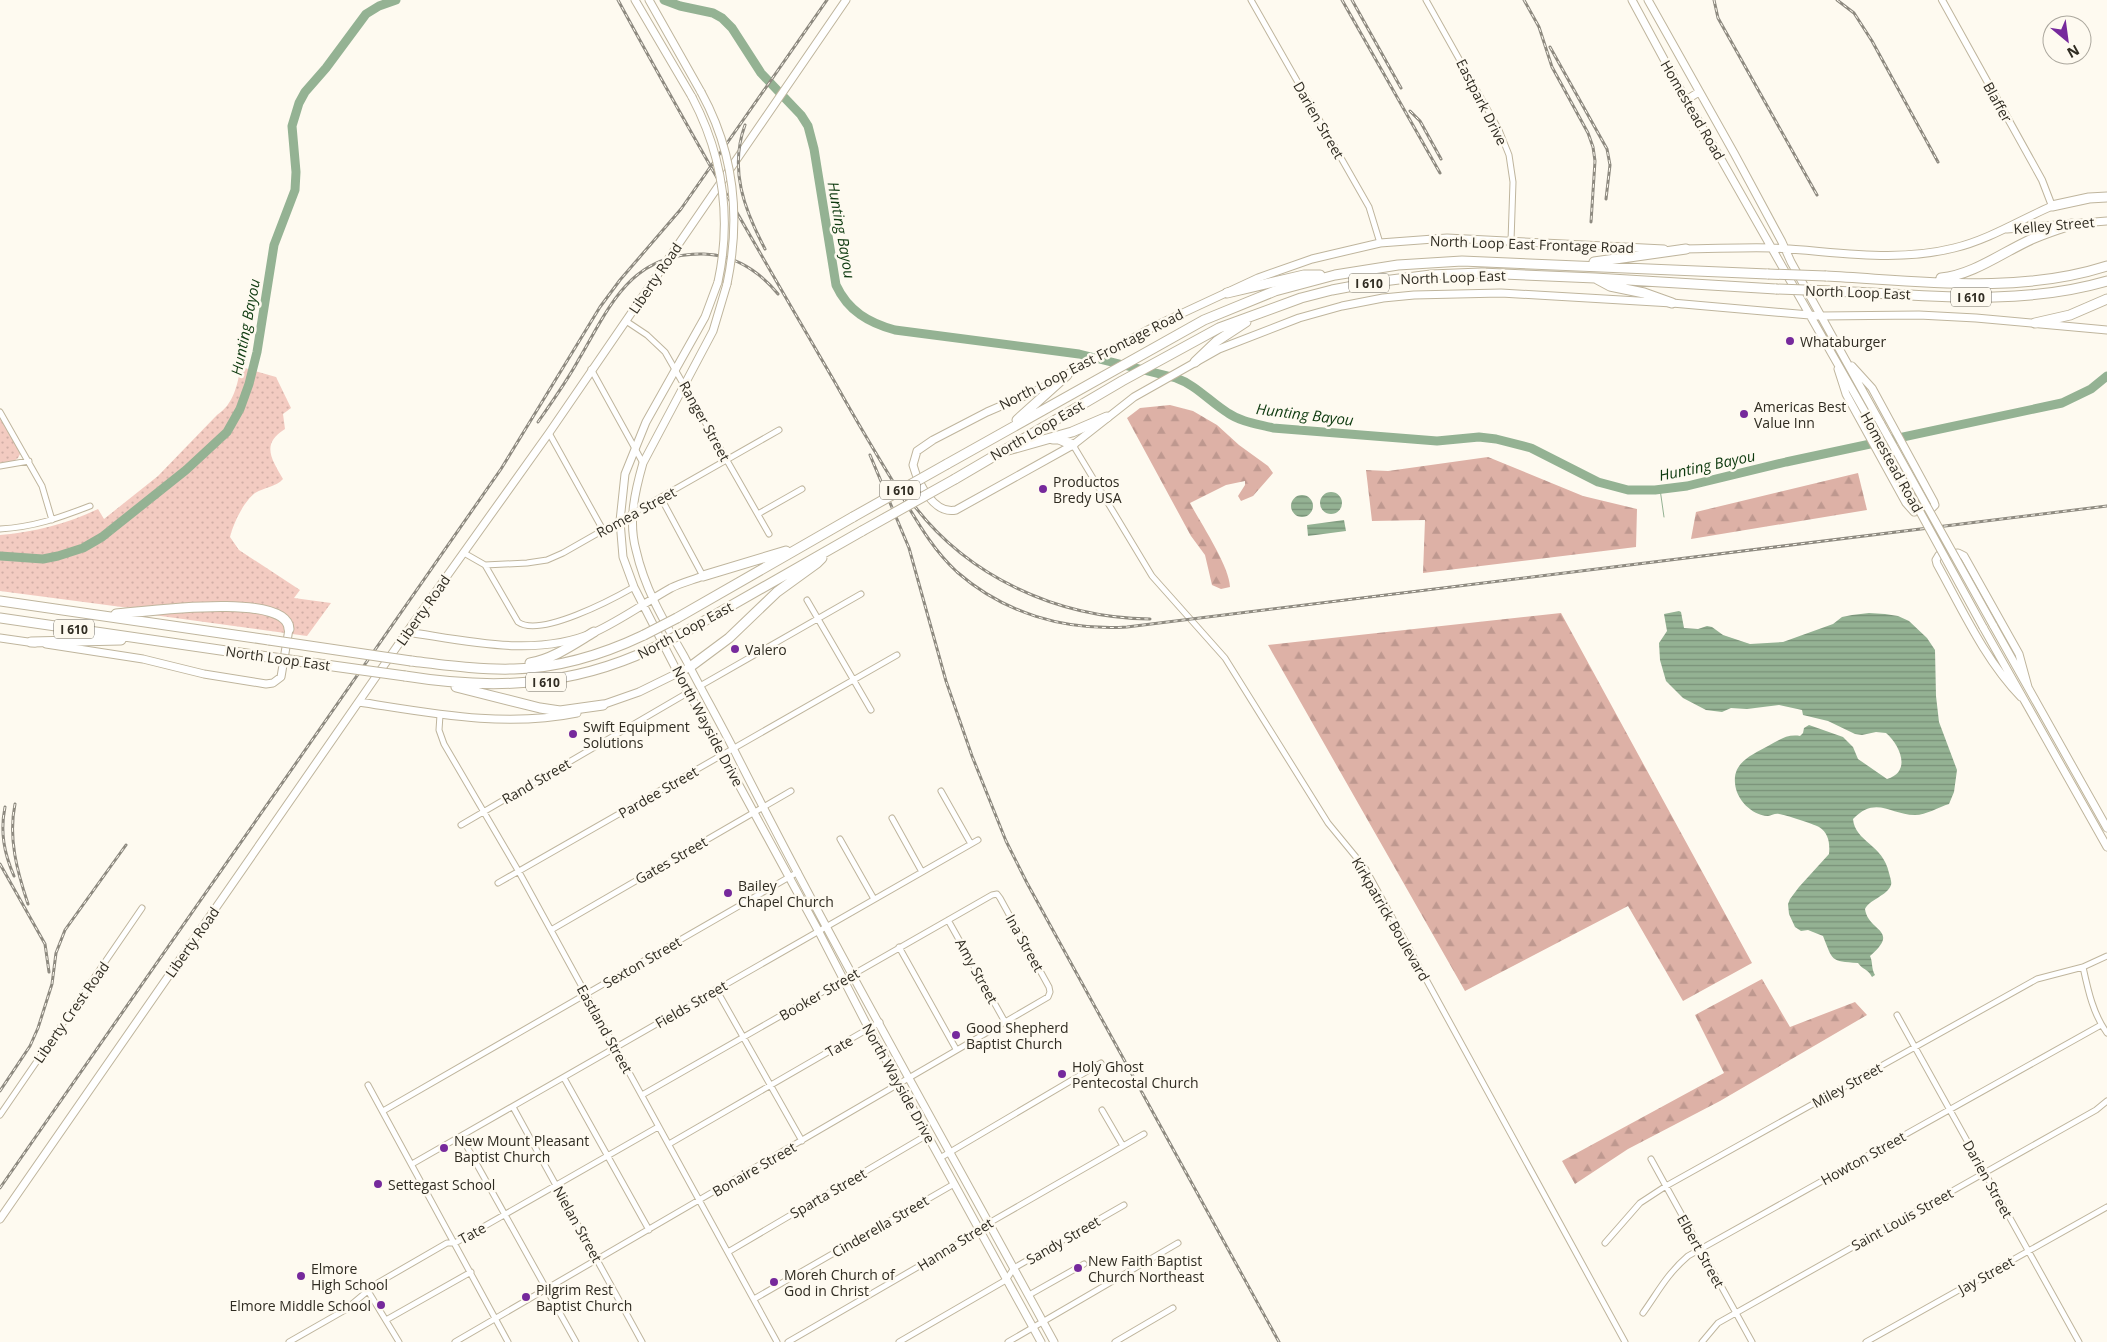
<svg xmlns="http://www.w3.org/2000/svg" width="2107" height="1342" font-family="'Open Sans',sans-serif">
<defs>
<pattern id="grass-dots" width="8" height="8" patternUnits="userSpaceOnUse" patternTransform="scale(1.25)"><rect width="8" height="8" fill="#f3cbc1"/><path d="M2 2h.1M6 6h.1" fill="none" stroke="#d1aea6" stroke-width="1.8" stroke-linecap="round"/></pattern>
<pattern id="forest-firs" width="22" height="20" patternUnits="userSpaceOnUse" patternTransform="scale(1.25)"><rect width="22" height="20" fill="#ddb1a6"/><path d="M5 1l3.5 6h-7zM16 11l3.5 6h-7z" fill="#be988f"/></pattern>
<pattern id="water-rules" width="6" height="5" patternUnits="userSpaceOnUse" patternTransform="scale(1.25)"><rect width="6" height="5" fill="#94b293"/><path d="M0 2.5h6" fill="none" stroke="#799178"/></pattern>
</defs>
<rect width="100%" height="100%" fill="#fefaf0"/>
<!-- grass -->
<path fill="url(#grass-dots)" d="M 241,367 L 276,377 L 291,408 L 283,414 L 285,429 C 261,444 271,458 283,479 C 276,487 265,487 255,493 C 244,501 233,524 230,537 L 239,550 L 300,590 L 294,598 L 331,603 L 307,636 L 146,614 L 137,609 L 0,591 L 0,535 C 34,532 67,524 98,509 L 104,519 L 158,476 L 217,415 C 234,404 237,385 241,367 Z
M 0,415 L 21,452 L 18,458 L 14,461 L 0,463 Z"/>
<!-- forest -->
<path fill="url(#forest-firs)" d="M 1170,405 L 1193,411 L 1217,425 L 1239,445 L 1268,466 L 1273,473 L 1253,496 L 1241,501 L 1238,496 L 1245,485 L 1245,481 L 1226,485 L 1190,503 C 1200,522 1230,567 1230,587 L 1221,589 L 1212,585 L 1205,555 L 1191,536 L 1127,418 L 1140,408 Z
M 1488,457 L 1583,496 L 1637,509 L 1636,547 L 1423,573 L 1425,520 L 1372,521 L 1366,470 L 1388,471 Z
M 1858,473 L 1867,510 L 1691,539 L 1696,512 Z
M 1561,613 L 1752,963 L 1683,1001 L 1628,906 L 1465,991 L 1268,645 Z
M 1762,979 L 1790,1027 L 1855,1002 L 1867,1015 L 1720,1101 L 1628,1149 L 1575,1184 L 1562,1161 L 1724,1073 L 1695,1015 Z"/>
<!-- water -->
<path fill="url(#water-rules)" d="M1320 503a11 11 0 1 1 22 0a11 11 0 1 1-22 0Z
M1291 506a11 11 0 1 1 22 0a11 11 0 1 1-22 0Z
M 1344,520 L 1346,531 L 1308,536 L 1307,525 Z
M 1679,611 L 1681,612 L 1684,628 L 1698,629 L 1707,626 L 1712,627 L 1723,635 L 1750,644 L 1783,642 L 1833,624 L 1842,617 L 1852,615 L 1869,613 L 1885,614 L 1898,616 L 1909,621 L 1927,638 L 1935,650 L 1936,696 L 1939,722 L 1957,770 L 1954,792 L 1949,804 C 1939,807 1926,815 1915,815 C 1891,815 1876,795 1853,819 C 1855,842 1883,844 1889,873 C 1890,877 1892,882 1891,885 C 1887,896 1870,899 1865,909 C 1868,932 1901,929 1870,956 C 1873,962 1871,968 1875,975 L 1872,977 C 1867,968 1863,970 1858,963 C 1830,961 1833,961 1823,936 L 1808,930 L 1801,931 L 1795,927 L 1789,914 L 1788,904 L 1790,899 L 1799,887 L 1829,854 C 1830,844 1829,833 1819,827 C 1813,824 1786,815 1779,814 C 1775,813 1771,816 1768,816 C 1751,815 1736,799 1735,783 C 1733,762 1752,755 1768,746 C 1779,740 1787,734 1800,736 L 1803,733 L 1804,728 L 1809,725 L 1843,737 L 1853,747 L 1858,759 L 1887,779 C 1912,772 1900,745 1886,733 L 1876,732 L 1862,735 L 1855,734 L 1828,721 L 1803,715 L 1802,710 L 1779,705 L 1747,709 L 1731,708 L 1722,712 L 1706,710 L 1683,698 L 1666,681 L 1660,660 L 1659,643 L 1667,631 L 1664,614 Z"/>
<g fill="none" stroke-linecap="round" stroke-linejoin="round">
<!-- stream -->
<path stroke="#94b293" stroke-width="1" d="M 1660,489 L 1664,517"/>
<!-- river -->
<path stroke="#94b293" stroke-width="9" d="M 664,0 L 680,6 L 713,13 L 722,18 L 732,28 L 761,73 L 801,115 L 808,126 L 814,149 L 836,285 C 848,311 869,323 895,330 L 1079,354 L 1176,378 C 1196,385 1210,402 1228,413 C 1241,422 1258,424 1273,428 L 1437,441 L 1479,437 L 1496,439 L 1531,448 L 1598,482 L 1628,490 L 1655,490 L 1687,486 L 1786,462 L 2062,403 L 2091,389 L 2107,376
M 0,556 L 43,559 L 58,556 L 83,548 L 102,537 L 186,470 L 227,432 L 240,409 L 249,384 L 257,352 L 274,245 L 295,190 L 296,172 L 292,126 L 299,103 L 305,92 L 326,68 L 366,14 L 379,6 L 396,0"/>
<!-- minor casing -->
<g stroke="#bfb59d" stroke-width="7">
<path id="minor" d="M 1251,0 L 1369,207 L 1380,243
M 1426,0 L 1499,130 L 1509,155 L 1513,182 L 1511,241
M 626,321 L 647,335 L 665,352 L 769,534
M 591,369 L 643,463
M 0,412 L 42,486 L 52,520
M 549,433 L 603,530
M 1073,445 L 1152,576 L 1225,658 L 1328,823 L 1365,868 L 1625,1342
M 0,466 L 29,461
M 661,498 L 703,576
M 758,514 L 802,489
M 0,529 C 34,527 59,518 90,506
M 464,553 L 485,565 L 518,622 C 540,638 613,599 634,587
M 485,565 L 527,563 L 547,560 L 563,553 L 779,430
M 807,600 L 871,710
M 700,686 L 861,594
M 440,715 L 439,730 L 444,744 L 519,872 L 777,1342
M 941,791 L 971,844
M 892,818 L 922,872
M 461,825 L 689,692
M 840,839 L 874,899
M 498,883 L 897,655
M 948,920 L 1005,1022
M 551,930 L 791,791
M 899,947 L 956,1049
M 2083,967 C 2088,990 2093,1014 2107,1033
M 716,989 L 802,1141
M 1897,1015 L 2079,1342
M 564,1078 L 649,1230
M 368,1085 L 508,1342
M 513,1107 L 642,1342
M 1102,1110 L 1123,1146
M 383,1111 L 798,872
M 0,1115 L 142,908
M 461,1136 L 576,1342
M 669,1144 L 880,1022
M 940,1158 L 1101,1063
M 1651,1159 L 1752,1342
M 412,1164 L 978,840
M 1605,1243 L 1640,1203 L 1666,1186 L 2037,979 L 2083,967 L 2107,956
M 728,1252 L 927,1135
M 368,1291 L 399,1342
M 1029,1295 L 1084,1264
M 754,1299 L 954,1184
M 1643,1313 C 1658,1292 1667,1274 1688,1256 L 2101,1025
M 386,1320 L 471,1272
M 289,1342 L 345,1310 L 376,1284 L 447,1243 L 455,1243 L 658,1127
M 455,1342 L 1048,997 L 1050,992 L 1049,987 L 1000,898 L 997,894 L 992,895 L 642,1095
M 788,1342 L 980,1231 L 989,1223 L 1144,1134
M 899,1342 L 1006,1280 L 1014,1268 L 1124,1205
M 1008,1342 L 1178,1243
M 1115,1342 L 1173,1308
M 1702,1342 L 1718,1323 L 2096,1110 L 2107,1101
M 1866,1342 L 2107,1207"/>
</g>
<!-- tertiary casing -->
<g stroke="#bfb59d" stroke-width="8">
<path id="tertiary" d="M 1942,0 L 2042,180 L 2052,206"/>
</g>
<!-- secondary casing -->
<g stroke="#bfb59d" stroke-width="9">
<path id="secondary" d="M 635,0 L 692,97
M 649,0 L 701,92
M 1632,0 L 1686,100 L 1721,159 L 1873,426
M 1648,0 L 1734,153 L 1782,242 L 1791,262 L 1881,424
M 1686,100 L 1699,92
M 2007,229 L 2107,221
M 1664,249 L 1447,238 L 1380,243 L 1312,259 L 1258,278 L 1157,325 L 1038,390 L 987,412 L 933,440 L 917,451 L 913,465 C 918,483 934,515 956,510 L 1073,445 L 1134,397 L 1219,349 L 1299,318 L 1342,306 L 1383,298 L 1414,295 L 1501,293 L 1672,303 L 1821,316 L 1919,315 L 1976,318 L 2107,330
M 1682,249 C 1713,249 1743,247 1773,248 C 1834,251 1894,263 1954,248 C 1988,240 2020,220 2052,206
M 718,282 L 705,317 L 646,422 L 625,474 L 620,521 L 623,557 L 634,587 L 678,673 L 819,932 L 869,1029 L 1041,1342
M 727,284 L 713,331 L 643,463 C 635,491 628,521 636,550 C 645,590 665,623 685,658 C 701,689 718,719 734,750 C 835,950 947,1145 1054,1342
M 1838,369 L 1846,394 L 1906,503 L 1914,512 L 1931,509 L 1935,505 L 1934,502 L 1872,388 L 1852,366
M 1993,625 L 2107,828
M 1983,627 L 2107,847
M 407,632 C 468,641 536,658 595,632 C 621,620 646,602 671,588 C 681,583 693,580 703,576
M 0,638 L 35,643
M 46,644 L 143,659 L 204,674 L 266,684 L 273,683 L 281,677 L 289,629
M 2021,697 C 1985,660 1962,609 1937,564 L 1936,560 L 1939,555 L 1958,553 L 1964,556 L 2019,654 L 2028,687
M 359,702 C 431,713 504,728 577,713
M 599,706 L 639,692 L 690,667
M 0,1219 L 407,632 L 549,433 L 846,0"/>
</g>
<!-- motorway casing -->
<g stroke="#bfb59d" stroke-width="11">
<path id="motorway" d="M 2052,206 L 2089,198 L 2107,197
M 1594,262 L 1686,249
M 1826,276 C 1920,281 2016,295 2107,266
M 1941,278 C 1973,275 2003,252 2032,239 C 2045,233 2059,229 2072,224
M 1597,279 L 1610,286 L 1644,293 L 1672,303
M 1833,291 C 1924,295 2018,307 2107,281
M 1227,293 L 1304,275 L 1320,275
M 2035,323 L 2070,315 L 2107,299
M 1195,362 L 1217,341 L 1246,322
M 1017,420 L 1067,375
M 1053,439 L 1059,439 L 1073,445
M 1008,450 L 1072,432 L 1107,417
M 947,464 L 1204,320 L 1275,291 L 1335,275 L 1398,265 L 1462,261 L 1768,274
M 955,479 L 1122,381 L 1219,328 L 1301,298 L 1332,290 L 1375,282 L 1431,275 L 1481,273 L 1595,278 L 1776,289
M 703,576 L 786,551
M 0,601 L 269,640
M 116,614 C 142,612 288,591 289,629
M 0,618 L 268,657
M 677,618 L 853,517
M 685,632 L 862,531
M 31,642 L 121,640
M 411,661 C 445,665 480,670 514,669 C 559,668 604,654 644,635
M 530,663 C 553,659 574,644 594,632
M 690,667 L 729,638 L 777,592 L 817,563 L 822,558
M 405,676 C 492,690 570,687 651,649
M 456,687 L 540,708 L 560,711 L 603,705"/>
</g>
<!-- minor -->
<use href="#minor" stroke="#fff" stroke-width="5"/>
<!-- tertiary -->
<use href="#tertiary" stroke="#fff" stroke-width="6"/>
<!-- secondary -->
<use href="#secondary" stroke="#fff" stroke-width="7"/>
<!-- motorway -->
<use href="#motorway" stroke="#fff" stroke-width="9"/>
<!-- rail casing -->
<g stroke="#8e8a80" stroke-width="3">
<path id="rail" d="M 618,0 C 688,130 763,258 837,386 C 857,422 878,457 900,493 C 917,521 932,549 957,572 C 1004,613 1064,631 1127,627 L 2107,506
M 1342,0 L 1440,173
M 1352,0 L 1401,88
M 1524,0 L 1539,27 L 1552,67 L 1588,133 L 1593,147 L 1595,161 L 1591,222
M 1714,0 L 1718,18 L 1817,195
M 1837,0 L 1854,13 L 1872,41 L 1938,162
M 1550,47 L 1607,149 L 1610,165 L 1606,199
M 1410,111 L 1420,121 L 1441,159
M 745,125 C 729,169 744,209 765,249
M 538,422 C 552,402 567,381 579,359 C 610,306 631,252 704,254 C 734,255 759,271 778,294
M 870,455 L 909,548 L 946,681 L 972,756 L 1006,841 L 1027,883 L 1279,1342
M 910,500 C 965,576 1057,618 1150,619
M 15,804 C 8,838 17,871 28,904
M 5,807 C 0,832 4,853 14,876
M 0,864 L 45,944 L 49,972
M 0,1091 L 30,1046 L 38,1028 L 52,984 L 56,953 L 65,930 L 126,845
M 0,1188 L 501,469 L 600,307 L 620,280 L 681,209 L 827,0"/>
</g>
<!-- rail -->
<use href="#rail" stroke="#fefaf0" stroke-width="1" stroke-dasharray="4" stroke-linecap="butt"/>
<!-- secondary-bridge casing -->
<g stroke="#bfb59d" stroke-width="9" stroke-linecap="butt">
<path id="secondary-bridge" d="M 701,92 C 734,152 741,217 727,284
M 692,97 C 723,156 732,217 718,282
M 1881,424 L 1993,625
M 1873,426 L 1983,627"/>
</g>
<!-- motorway-bridge casing -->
<g stroke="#bfb59d" stroke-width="11" stroke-linecap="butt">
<path id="motorway-bridge" d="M 1768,274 L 1826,276
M 1776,289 L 1833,291
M 853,517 L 947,464
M 862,531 L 955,479
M 644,635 L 677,618
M 269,640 L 411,661
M 651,649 L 685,632
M 268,657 L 405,676"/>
</g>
<!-- secondary-bridge -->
<use href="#secondary-bridge" stroke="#fff" stroke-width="7"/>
<!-- motorway-bridge -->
<use href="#motorway-bridge" stroke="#fff" stroke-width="9"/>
</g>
<!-- markers -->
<g fill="#76299c" stroke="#fefaf0" stroke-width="2">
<circle cx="1790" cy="341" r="5"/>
<circle cx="1744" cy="414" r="5"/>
<circle cx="1043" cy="489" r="5"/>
<circle cx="735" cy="649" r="5"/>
<circle cx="573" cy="734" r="5"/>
<circle cx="728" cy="893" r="5"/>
<circle cx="956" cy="1035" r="5"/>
<circle cx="1062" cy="1074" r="5"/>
<circle cx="444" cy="1148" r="5"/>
<circle cx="378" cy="1184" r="5"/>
<circle cx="1078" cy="1268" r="5"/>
<circle cx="301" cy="1276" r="5"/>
<circle cx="774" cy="1282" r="5"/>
<circle cx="526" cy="1297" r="5"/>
<circle cx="381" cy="1305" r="5"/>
</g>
<g text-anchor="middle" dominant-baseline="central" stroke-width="5" stroke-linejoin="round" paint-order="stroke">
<!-- shield labels -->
<g fill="#fefaf0" stroke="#6e6a60" stroke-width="1">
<rect x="1349" y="273.5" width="40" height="19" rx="4"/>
<rect x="1951" y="287.5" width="40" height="19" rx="4"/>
<rect x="880" y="480.5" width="40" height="19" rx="4"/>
<rect x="54" y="619.5" width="40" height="19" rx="4"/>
<rect x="526" y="672.5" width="40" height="19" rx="4"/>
</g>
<g font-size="12" font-weight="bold" fill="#302c22">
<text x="1369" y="283">I 610</text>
<text x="1971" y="297">I 610</text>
<text x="900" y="490">I 610</text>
<text x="74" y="629">I 610</text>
<text x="546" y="682">I 610</text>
</g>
<!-- street labels -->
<g font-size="14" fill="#302c22" stroke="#fefaf0">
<text transform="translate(1482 102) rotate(63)">Eastpark Drive</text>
<text transform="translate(1998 102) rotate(61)">Blaffer</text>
<text transform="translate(1693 110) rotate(60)">Homestead Road</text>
<text transform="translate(1319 120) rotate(60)">Darien Street</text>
<text transform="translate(2054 225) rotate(-5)">Kelley Street</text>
<text transform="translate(1532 244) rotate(2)">North Loop East Frontage Road</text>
<text transform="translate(1453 277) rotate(-2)">North Loop East</text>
<text transform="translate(655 278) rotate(-56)">Liberty Road</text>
<text transform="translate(1858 292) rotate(2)">North Loop East</text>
<text transform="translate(1091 359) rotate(-27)">North Loop East Frontage Road</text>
<text transform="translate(705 421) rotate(61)">Ranger Street</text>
<text transform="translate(1037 430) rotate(-30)">North Loop East</text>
<text transform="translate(1892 462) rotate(61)">Homestead Road</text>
<text transform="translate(636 512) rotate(-29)">Romea Street</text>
<text transform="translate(423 610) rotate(-55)">Liberty Road</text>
<text transform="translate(685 630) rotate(-28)">North Loop East</text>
<text transform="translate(278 658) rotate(8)">North Loop East</text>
<text transform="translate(708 726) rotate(62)">North Wayside Drive</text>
<text transform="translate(536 781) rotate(-30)">Rand Street</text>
<text transform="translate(658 792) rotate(-30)">Pardee Street</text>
<text transform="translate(671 860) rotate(-30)">Gates Street</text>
<text transform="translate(1391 919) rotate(60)">Kirkpatrick Boulevard</text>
<text transform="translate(192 942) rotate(-55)">Liberty Road</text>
<text transform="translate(1025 943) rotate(61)">Ina Street</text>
<text transform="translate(642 962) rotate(-30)">Sexton Street</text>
<text transform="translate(977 971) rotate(61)">Amy Street</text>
<text transform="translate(819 994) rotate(-30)">Booker Street</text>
<text transform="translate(691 1004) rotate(-30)">Fields Street</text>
<text transform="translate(71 1012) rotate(-55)">Liberty Crest Road</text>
<text transform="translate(605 1029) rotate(61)">Eastland Street</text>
<text transform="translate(839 1046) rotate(-30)">Tate</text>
<text transform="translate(899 1083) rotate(61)">North Wayside Drive</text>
<text transform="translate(1847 1085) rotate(-29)">Miley Street</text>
<text transform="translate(1863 1158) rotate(-29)">Howton Street</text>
<text transform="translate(754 1169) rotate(-30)">Bonaire Street</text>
<text transform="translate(1988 1179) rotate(61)">Darien Street</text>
<text transform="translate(828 1193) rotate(-30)">Sparta Street</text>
<text transform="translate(1902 1219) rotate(-29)">Saint Louis Street</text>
<text transform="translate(578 1224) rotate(61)">Nielan Street</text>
<text transform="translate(880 1226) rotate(-30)">Cinderella Street</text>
<text transform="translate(472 1233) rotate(-29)">Tate</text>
<text transform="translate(1063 1240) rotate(-30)">Sandy Street</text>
<text transform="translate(955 1244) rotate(-32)">Hanna Street</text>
<text transform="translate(1701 1251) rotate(61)">Elbert Street</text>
<text transform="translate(1986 1275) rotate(-29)">Jay Street</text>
</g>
<!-- poi labels -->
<g font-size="14" fill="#302c22" stroke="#fefaf0" text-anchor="start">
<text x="1800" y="341">Whataburger</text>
<text x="1754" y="406">Americas Best<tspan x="1754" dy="16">Value Inn</tspan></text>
<text x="1053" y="481">Productos<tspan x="1053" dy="16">Bredy USA</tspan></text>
<text x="745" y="649">Valero</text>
<text x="583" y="726">Swift Equipment<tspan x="583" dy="16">Solutions</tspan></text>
<text x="738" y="885">Bailey<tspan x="738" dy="16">Chapel Church</tspan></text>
<text x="966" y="1027">Good Shepherd<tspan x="966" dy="16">Baptist Church</tspan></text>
<text x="1072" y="1066">Holy Ghost<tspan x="1072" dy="16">Pentecostal Church</tspan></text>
<text x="454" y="1140">New Mount Pleasant<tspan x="454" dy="16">Baptist Church</tspan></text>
<text x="388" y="1184">Settegast School</text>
<text x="1088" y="1260">New Faith Baptist<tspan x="1088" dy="16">Church Northeast</tspan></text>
<text x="311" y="1268">Elmore<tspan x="311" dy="16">High School</tspan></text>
<text x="784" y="1274">Moreh Church of<tspan x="784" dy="16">God in Christ</tspan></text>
<text x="536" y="1289">Pilgrim Rest<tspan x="536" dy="16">Baptist Church</tspan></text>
<text x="371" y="1305" text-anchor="end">Elmore Middle School</text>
</g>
<!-- water labels -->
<g font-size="15" font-style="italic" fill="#0e3a0f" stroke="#fefaf0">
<text transform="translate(842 230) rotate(80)">Hunting Bayou</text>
<text transform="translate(245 327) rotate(-79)">Hunting Bayou</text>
<text transform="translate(1305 414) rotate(7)">Hunting Bayou</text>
<text transform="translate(1707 465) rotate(-12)">Hunting Bayou</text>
</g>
</g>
<!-- north arrow -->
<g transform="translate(2067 40) rotate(151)"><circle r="24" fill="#fefaf0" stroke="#aca89e"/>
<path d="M0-4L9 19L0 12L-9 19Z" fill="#76299c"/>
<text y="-8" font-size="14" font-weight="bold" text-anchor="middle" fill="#302c22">N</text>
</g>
</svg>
